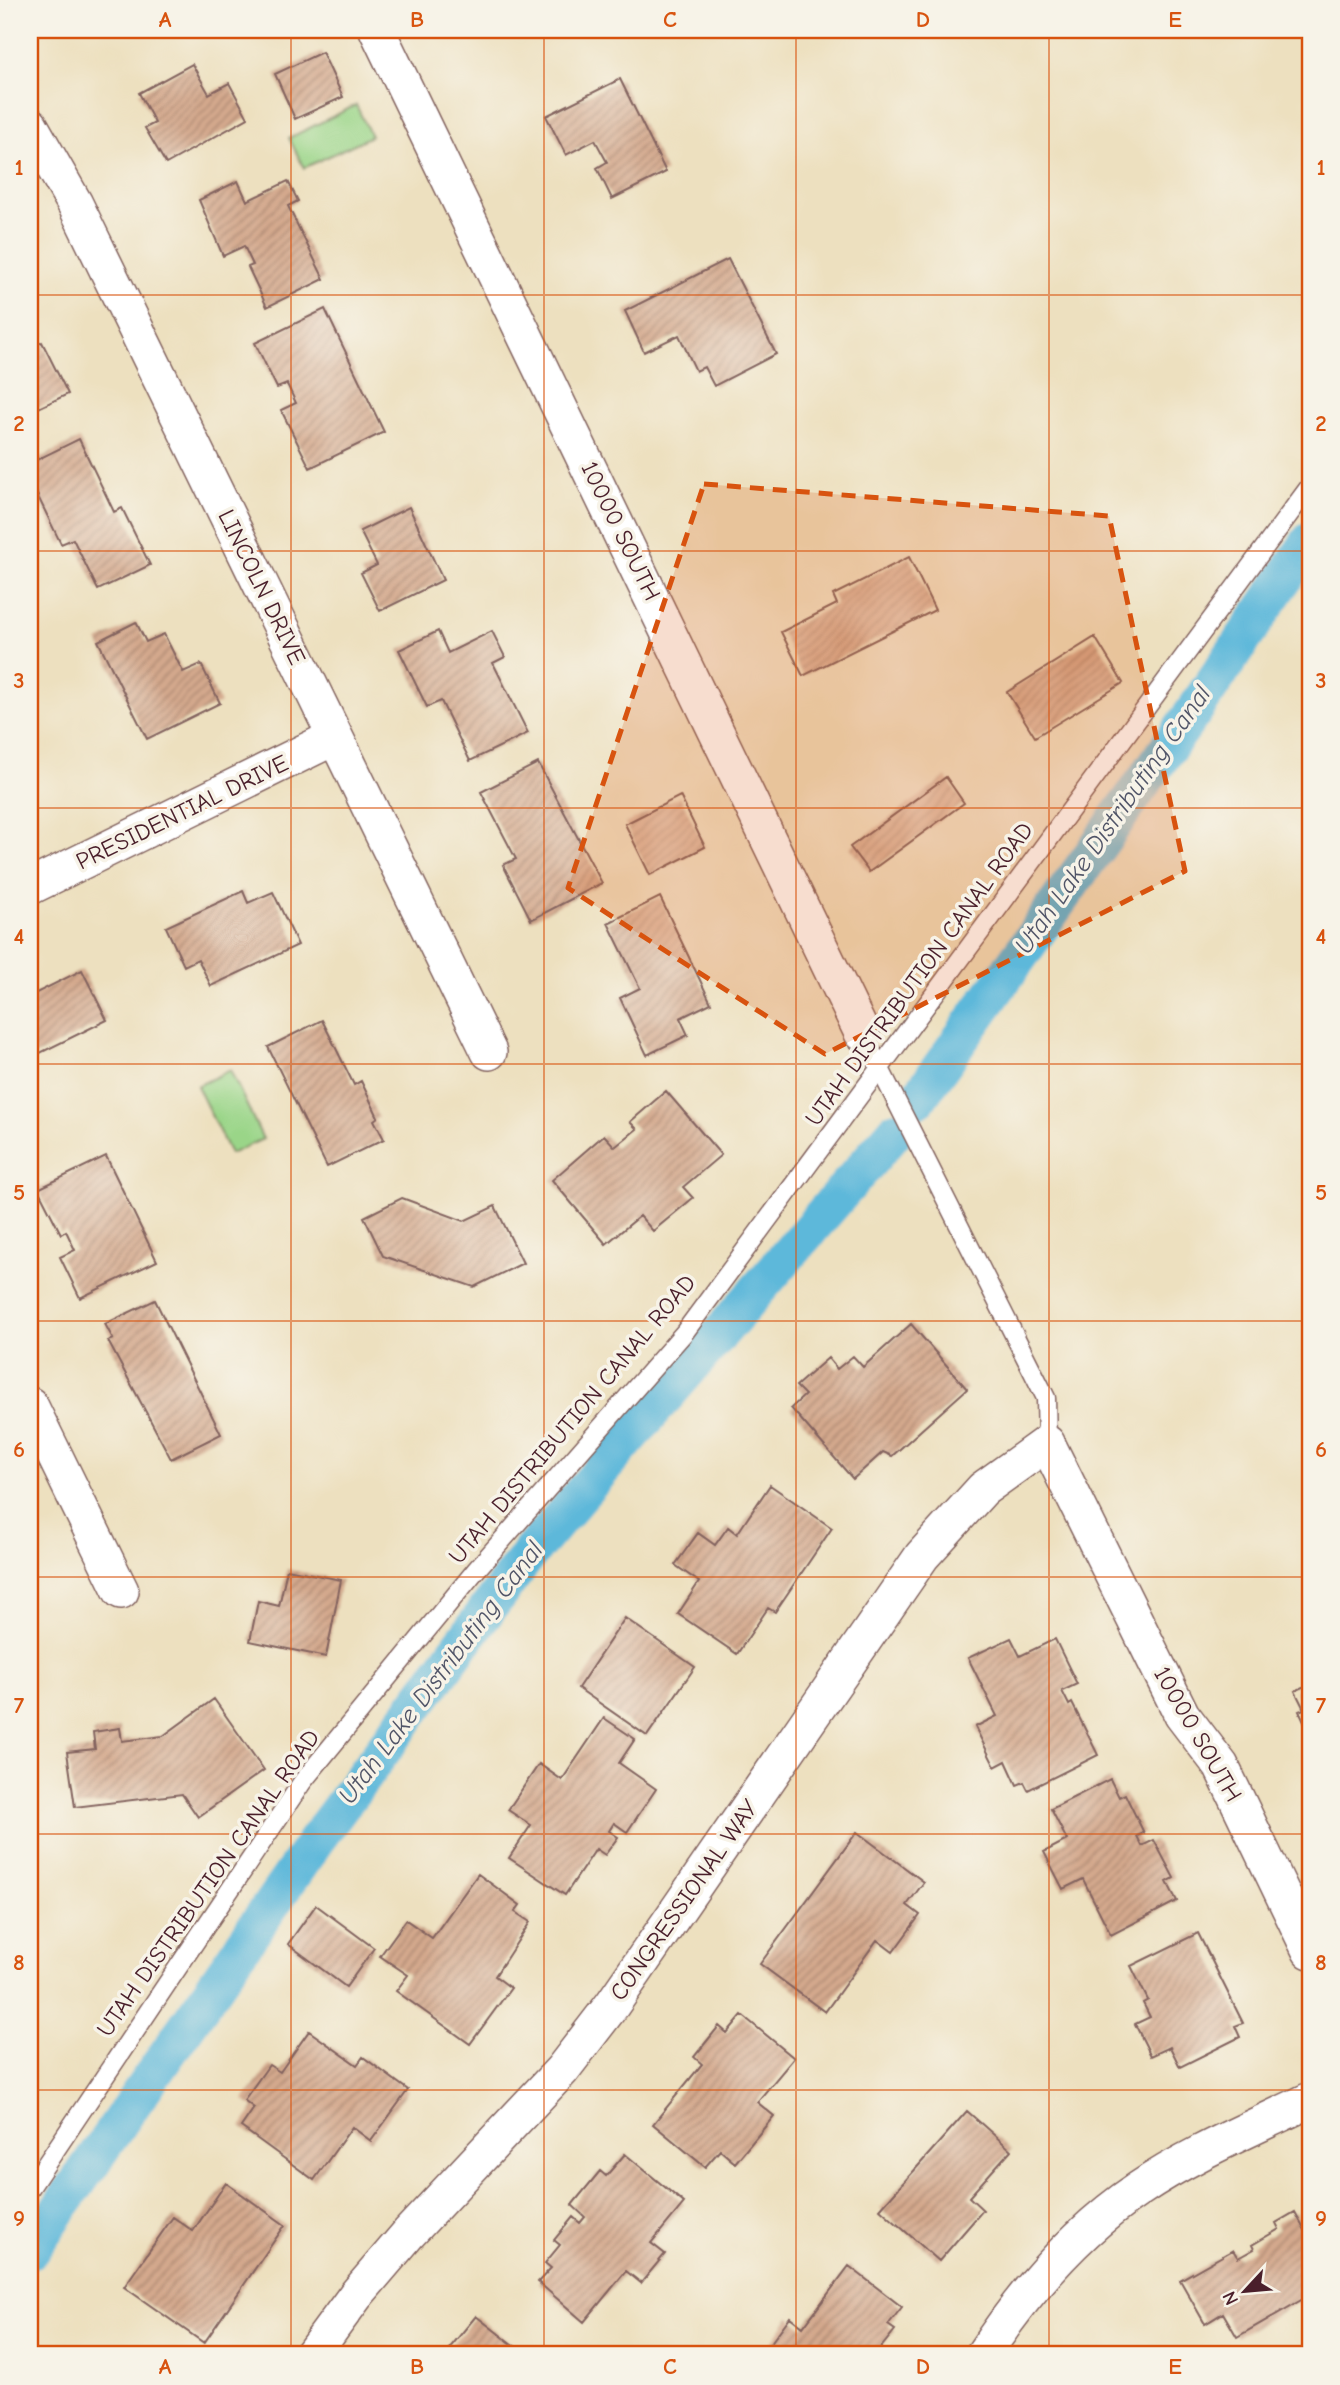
<svg xmlns="http://www.w3.org/2000/svg" width="1340" height="2385" font-family="'Comic Neue',sans-serif">
<defs>
<pattern id="building-hatch" width="6" height="6" patternUnits="userSpaceOnUse" patternTransform="scale(1.75)"><rect width="6" height="6" fill="#d4a98d"/><path d="M-1 1l2-2M0 6l6-6M5 7l2-2" fill="none" stroke="#ae8973"/></pattern>
</defs>
<rect width="100%" height="100%" fill="#f7f3e8"/>
<filter id="ink" filterUnits="userSpaceOnUse"><feTurbulence type="fractalNoise" baseFrequency=".0143" numOctaves="2"/><feDisplacementMap in="SourceGraphic" scale="14" xChannelSelector="R" yChannelSelector="G"/><feConvolveMatrix kernelMatrix="1 2 1 2 8 2 1 2 1" color-interpolation-filters="sRGB"/></filter>
<filter id="wash" filterUnits="userSpaceOnUse"><feTurbulence type="fractalNoise" baseFrequency=".00686" numOctaves="4" result="noise"/><feDisplacementMap in="SourceGraphic" scale="28" xChannelSelector="R" yChannelSelector="G"/><feGaussianBlur stdDeviation="1.57" result="paint"/><feColorMatrix in="noise" values="0 0 0 0 0 0 0 0 0 0 0 0 0 0 0 0 0 1.4 0 .05"/><feComposite in="paint" operator="in"/></filter>
<g filter="url(#wash)">
<rect width="100%" height="100%" fill="#ede0bf"/>
<!-- garden -->
<path fill="#9ad588" stroke="#727a5a" stroke-width="2" d="M 356,105 L 371,136 L 304,168 L 289,138 Z
M 230,1070 L 263,1139 L 230,1154 L 197,1086 Z"/>
<g fill="none" stroke-linecap="round" stroke-linejoin="round">
<!-- canal -->
<path stroke="#5db8da" stroke-width="38" d="M 917,1100 L 1192,714 L 1310,541
M 30,2251 L 316,1840 L 527,1556 L 896,1130"/>
</g>
<g id="blocks">
<!-- building -->
<path fill="url(#building-hatch)" d="M 322,52 L 343,97 L 295,119 L 275,74 Z
M 192,64 L 209,94 L 229,83 L 248,118 L 166,164 L 145,128 L 155,123 L 139,93 Z
M 620,79 L 666,172 L 612,199 L 597,168 L 607,162 L 595,140 L 566,155 L 546,116 Z
M 238,181 L 247,201 L 288,181 L 298,201 L 288,206 L 324,279 L 267,307 L 248,267 L 253,265 L 244,246 L 223,256 L 199,200 Z
M 728,259 L 776,354 L 714,386 L 704,367 L 696,371 L 679,335 L 644,352 L 625,311 Z
M 325,309 L 384,432 L 310,468 L 281,410 L 296,403 L 287,384 L 277,388 L 255,343 Z
M 42,342 L 68,394 L 30,412 L 30,348 Z
M 79,439 L 114,512 L 122,508 L 150,565 L 98,590 L 73,539 L 61,544 L 30,480 L 30,463 Z
M 409,507 L 443,580 L 380,611 L 361,573 L 377,565 L 360,531 Z
M 909,557 L 935,610 L 803,676 L 781,632 L 837,604 L 833,595 Z
M 136,622 L 146,642 L 164,634 L 183,672 L 201,664 L 220,703 L 147,739 L 98,641 Z
M 438,631 L 448,653 L 492,631 L 505,657 L 493,663 L 528,733 L 470,761 L 441,701 L 427,707 L 399,650 Z
M 1095,637 L 1123,683 L 1035,737 L 1007,692 Z
M 538,763 L 602,883 L 531,920 L 503,865 L 516,859 L 481,792 Z
M 946,777 L 964,803 L 869,872 L 850,847 Z
M 680,796 L 705,847 L 650,875 L 625,824 Z
M 243,891 L 248,903 L 273,892 L 298,945 L 211,986 L 198,959 L 184,966 L 166,927 Z
M 660,897 L 711,1003 L 680,1018 L 688,1035 L 647,1055 L 620,998 L 640,988 L 608,923 Z
M 82,970 L 107,1020 L 30,1058 L 30,996 Z
M 322,1020 L 354,1085 L 361,1081 L 378,1117 L 374,1120 L 384,1139 L 327,1167 L 268,1047 Z
M 666,1091 L 721,1155 L 683,1187 L 693,1198 L 653,1231 L 640,1216 L 606,1244 L 552,1180 L 604,1135 L 615,1147 L 637,1129 L 630,1122 Z
M 106,1156 L 157,1261 L 80,1298 L 60,1257 L 75,1250 L 66,1231 L 61,1234 L 38,1189 Z
M 402,1198 L 464,1221 L 495,1206 L 523,1263 L 474,1287 L 383,1256 L 364,1217 Z
M 155,1300 L 221,1434 L 171,1459 L 108,1341 L 113,1339 L 105,1324 Z
M 911,1324 L 967,1389 L 892,1456 L 883,1452 L 853,1479 L 791,1408 L 805,1395 L 796,1386 L 828,1358 L 837,1369 L 853,1356 L 863,1367 Z
M 770,1485 L 832,1528 L 775,1612 L 768,1608 L 737,1654 L 678,1614 L 699,1582 L 675,1565 L 698,1533 L 715,1545 L 728,1527 L 737,1534 Z
M 287,1569 L 341,1580 L 326,1657 L 250,1641 L 258,1601 L 279,1606 Z
M 625,1618 L 695,1667 L 647,1736 L 578,1688 Z
M 1011,1638 L 1020,1656 L 1055,1639 L 1077,1684 L 1062,1691 L 1069,1705 L 1072,1703 L 1098,1755 L 1028,1790 L 1024,1782 L 1017,1785 L 1006,1761 L 995,1767 L 975,1727 L 997,1716 L 968,1658 Z
M 1310,1684 L 1310,1735 L 1299,1711 L 1304,1709 L 1295,1691 Z
M 214,1699 L 264,1770 L 198,1817 L 182,1794 L 75,1807 L 67,1752 L 95,1749 L 93,1732 L 120,1728 L 122,1741 L 163,1736 Z
M 604,1718 L 635,1739 L 619,1763 L 656,1789 L 627,1832 L 614,1823 L 609,1831 L 618,1837 L 605,1855 L 596,1849 L 565,1895 L 509,1858 L 531,1825 L 508,1810 L 539,1764 L 562,1780 Z
M 1110,1779 L 1119,1797 L 1125,1794 L 1144,1833 L 1137,1836 L 1142,1846 L 1154,1840 L 1174,1878 L 1167,1882 L 1177,1901 L 1111,1935 L 1083,1879 L 1063,1889 L 1044,1852 L 1067,1840 L 1051,1809 Z
M 857,1832 L 924,1882 L 907,1905 L 920,1915 L 893,1952 L 877,1940 L 825,2012 L 760,1964 Z
M 478,1874 L 520,1905 L 515,1912 L 530,1922 L 495,1976 L 511,1988 L 470,2044 L 396,1991 L 408,1975 L 380,1956 L 406,1920 L 432,1938 Z
M 316,1905 L 374,1948 L 346,1987 L 288,1944 Z
M 1198,1933 L 1243,2023 L 1235,2026 L 1240,2037 L 1180,2067 L 1170,2047 L 1151,2056 L 1135,2024 L 1150,2017 L 1143,2003 L 1148,2000 L 1131,1966 Z
M 742,2015 L 794,2058 L 757,2102 L 774,2116 L 735,2163 L 720,2150 L 705,2167 L 653,2124 L 702,2064 L 694,2057 L 719,2026 L 727,2033 Z
M 309,2031 L 357,2065 L 363,2057 L 408,2090 L 371,2141 L 352,2127 L 314,2180 L 241,2127 L 254,2108 L 244,2100 L 269,2065 L 280,2072 Z
M 967,2111 L 1011,2150 L 969,2197 L 983,2210 L 939,2261 L 880,2209 Z
M 625,2154 L 684,2203 L 651,2243 L 665,2254 L 641,2283 L 626,2271 L 584,2322 L 538,2282 L 551,2268 L 545,2263 L 560,2245 L 554,2240 L 573,2217 L 580,2223 L 585,2217 L 572,2205 L 600,2171 L 606,2176 Z
M 226,2183 L 285,2225 L 204,2343 L 124,2287 L 173,2217 L 193,2231 Z
M 1295,2212 L 1310,2239 L 1310,2295 L 1237,2337 L 1223,2313 L 1205,2324 L 1180,2280 L 1233,2250 L 1238,2258 L 1254,2249 L 1252,2245 L 1279,2229 L 1276,2223 Z
M 849,2266 L 902,2307 L 888,2325 L 895,2330 L 875,2355 L 782,2355 L 770,2344 L 790,2317 L 803,2327 Z
M 476,2316 L 526,2355 L 456,2355 L 448,2350 Z"/>
</g>
</g>
<g filter="url(#ink)">
<use href="#blocks" fill-opacity="0" stroke="#83635f" stroke-width="2"/>
<g fill="none" stroke-linecap="round" stroke-linejoin="round">
<!-- service casing -->
<g stroke="#83635f" stroke-width="21">
<path id="service" d="M 862,1033 L 1046,1398 L 1047,1443
M 30,2188 L 303,1781 L 476,1570 L 684,1333 L 1310,486"/>
</g>
<!-- minor casing -->
<g stroke="#83635f" stroke-width="38">
<path id="minor" d="M 377,30 L 862,1033
M 30,125 L 75,204 L 489,1052
M 30,887 L 335,737
M 30,1405 L 121,1591
M 312,2355 L 356,2295 L 409,2233 L 562,2070 L 612,2005 L 922,1556 L 983,1489 L 1047,1443 L 1182,1715 L 1221,1766 L 1310,1951
M 983,2355 C 1025,2291 1075,2232 1139,2189 C 1192,2153 1253,2128 1310,2100"/>
</g>
<!-- service -->
<use href="#service" stroke="#fff" stroke-width="18"/>
<!-- minor -->
<use href="#minor" stroke="#fff" stroke-width="35"/>
</g>
</g>
<!-- marked area -->
<path fill="#d8530f" fill-opacity="0.2" stroke="#d8530f" stroke-width="5" stroke-dasharray="14 9" stroke-linejoin="round" d="M 704,484 L 1109,516 L 1185,871 L 825,1054 L 568,888 Z"/>
<!-- grid -->
<path fill="none" stroke="#d8530f" stroke-width="2" stroke-opacity="0.55" d="M 291,30 L 291,2355M 544,30 L 544,2355M 796,30 L 796,2355M 1049,30 L 1049,2355M 30,295 L 1310,295M 30,551 L 1310,551M 30,808 L 1310,808M 30,1064 L 1310,1064M 30,1321 L 1310,1321M 30,1577 L 1310,1577M 30,1834 L 1310,1834M 30,2090 L 1310,2090"/>
<g text-anchor="middle" dominant-baseline="central" stroke-width="7" stroke-linejoin="round" paint-order="stroke">
<!-- street labels -->
<g font-size="24" fill="#4a1f2b" stroke="#f7f3e8">
<text transform="translate(621 531) rotate(64)">10000 SOUTH</text>
<text transform="translate(262 587) rotate(64)">LINCOLN DRIVE</text>
<text transform="translate(182 812) rotate(-26)">PRESIDENTIAL DRIVE</text>
<text transform="translate(919 974) rotate(-54)">UTAH DISTRIBUTION CANAL ROAD</text>
<text transform="translate(572 1419) rotate(-50)">UTAH DISTRIBUTION CANAL ROAD</text>
<text transform="translate(1198 1734) rotate(60)">10000 SOUTH</text>
<text transform="translate(208 1883) rotate(-55)">UTAH DISTRIBUTION CANAL ROAD</text>
<text transform="translate(684 1900) rotate(-55)">CONGRESSIONAL WAY</text>
</g>
<!-- water labels -->
<g font-size="26" font-style="italic" fill="#515568" stroke="#f7f3e8">
<text transform="translate(1113 820) rotate(-55)">Utah Lake Distributing Canal</text>
<text transform="translate(441 1673) rotate(-53)">Utah Lake Distributing Canal</text>
</g>
</g>
<!-- margin -->
<rect width="1340" height="2385" fill="none" stroke="#f7f3e8" stroke-width="77"/>
<!-- north arrow -->
<g transform="translate(1245 2291) rotate(244)" stroke="#f7f3e8" stroke-width="5" paint-order="stroke">
<path d="M0-5L12 26L0 18L-12 26Z" fill="#4a1f2b"/>
<text y="-10" font-size="19" font-weight="bold" text-anchor="middle" fill="#4a1f2b">N</text>
</g>
<rect x="38" y="38" width="1264" height="2308" fill="none" stroke="#d8530f" stroke-width="2.5"/>
<g font-size="23" text-anchor="middle" font-weight="bold" fill="#d8530f">
<text x="165" y="27">A</text>
<text x="417" y="27">B</text>
<text x="670" y="27">C</text>
<text x="923" y="27">D</text>
<text x="1175" y="27">E</text>
<text x="19" y="175">1</text>
<text x="1321" y="175">1</text>
<text x="19" y="431">2</text>
<text x="1321" y="431">2</text>
<text x="19" y="688">3</text>
<text x="1321" y="688">3</text>
<text x="19" y="944">4</text>
<text x="1321" y="944">4</text>
<text x="19" y="1200">5</text>
<text x="1321" y="1200">5</text>
<text x="19" y="1457">6</text>
<text x="1321" y="1457">6</text>
<text x="19" y="1713">7</text>
<text x="1321" y="1713">7</text>
<text x="19" y="1970">8</text>
<text x="1321" y="1970">8</text>
<text x="19" y="2226">9</text>
<text x="1321" y="2226">9</text>
<text x="165" y="2374">A</text>
<text x="417" y="2374">B</text>
<text x="670" y="2374">C</text>
<text x="923" y="2374">D</text>
<text x="1175" y="2374">E</text>
</g>
</svg>
